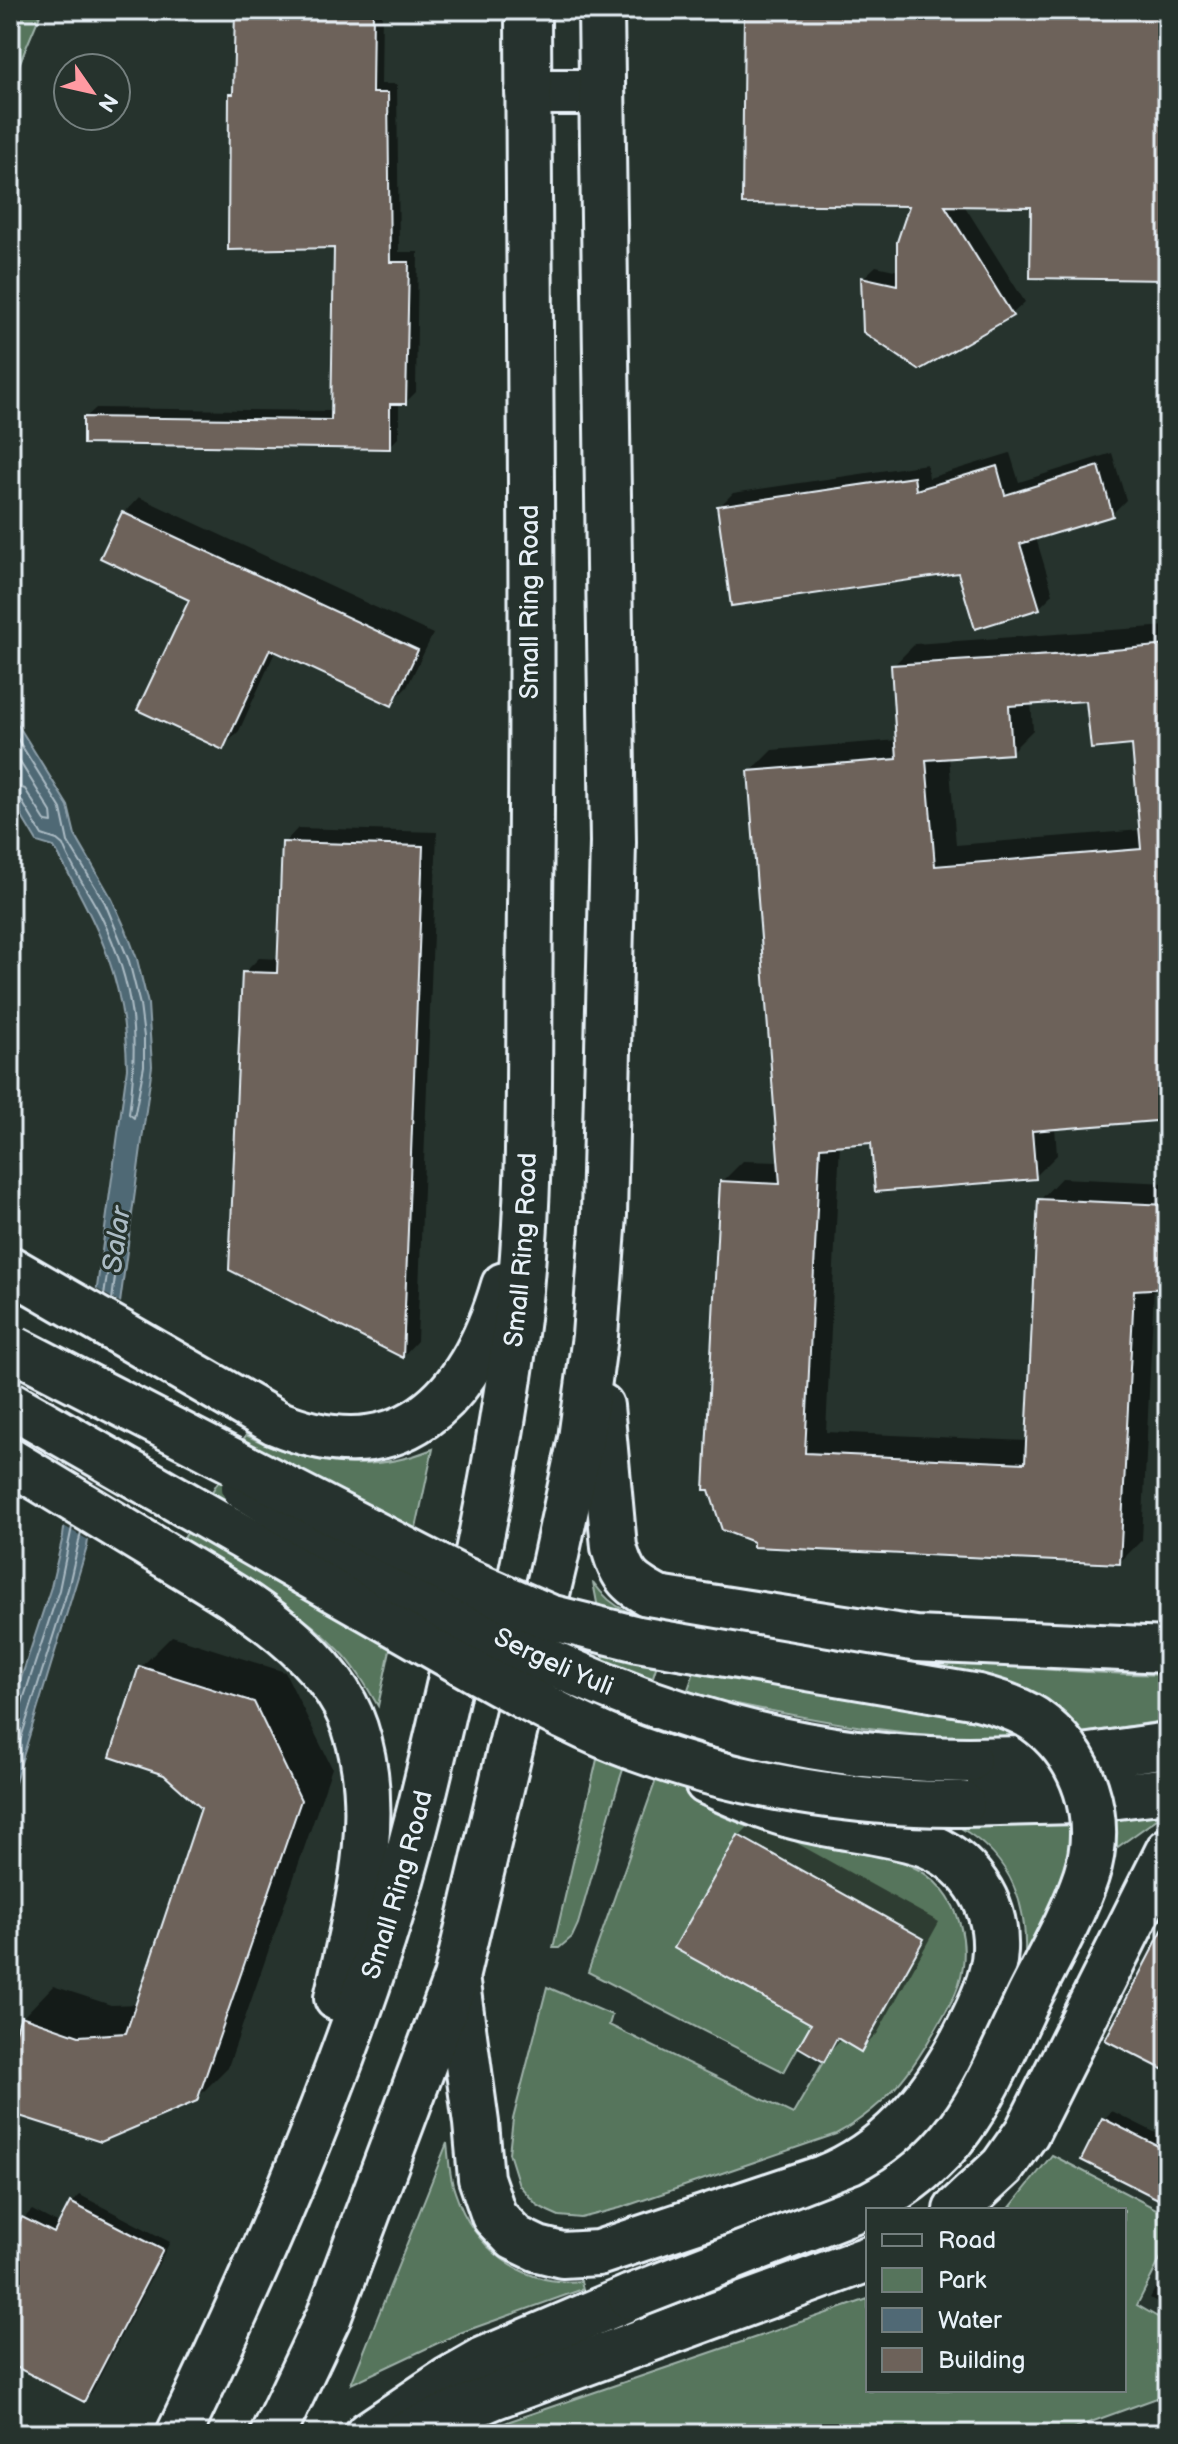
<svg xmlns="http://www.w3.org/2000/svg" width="1178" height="2444" font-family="'Balsamiq Sans',sans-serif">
<rect width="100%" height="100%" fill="#26332d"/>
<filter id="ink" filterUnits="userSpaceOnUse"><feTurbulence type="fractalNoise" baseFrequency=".0125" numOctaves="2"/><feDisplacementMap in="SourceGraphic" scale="16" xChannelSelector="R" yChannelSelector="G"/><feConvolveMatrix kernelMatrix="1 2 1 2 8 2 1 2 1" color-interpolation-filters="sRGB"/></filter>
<g filter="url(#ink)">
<!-- green -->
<path fill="#56745c" stroke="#9fb2aa" stroke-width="2" d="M 10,10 L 42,10 L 10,86 Z
M 246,1435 C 307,1465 369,1475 433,1449 L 378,1706 C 367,1687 355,1666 339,1650 C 295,1605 236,1574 183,1540 Z
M 593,1582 C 614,1612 636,1617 671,1621 L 618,1785 L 578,1924 L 572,1937 L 559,1948 L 553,1948 L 602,1738 C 608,1686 604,1633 593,1582 Z
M 709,1630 C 862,1653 1014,1672 1168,1675 L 1168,1720 C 1118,1728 1068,1736 1017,1738 C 919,1740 823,1722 727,1702 L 694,1802 C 740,1827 786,1840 838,1850 C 860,1854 888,1855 909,1865 C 963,1888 978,1956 950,2004 C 917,2062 896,2101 836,2134 L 620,2208 L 581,2218 L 559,2216 L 548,2211 L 537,2205 L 519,2185 L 509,2153 L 513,2119 L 547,1987 L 612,2015 L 609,2025 L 793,2114 L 837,2038 L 861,2052 L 924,1939 L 738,1835 L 675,1948 L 811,2024 L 784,2072 L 588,1972 Z
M 1168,1808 L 1168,1811 L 1115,1849 L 1096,1868 L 1024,1968 C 1030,1907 1013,1858 959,1827 Z
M 447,2143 C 449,2159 449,2177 455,2192 C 473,2247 522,2287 581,2281 L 583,2289 L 457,2334 L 351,2384 Z
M 1052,2155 L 1168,2215 L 1168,2244 L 1137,2305 L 1168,2323 L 1168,2394 L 1058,2434 L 480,2434 L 510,2421 L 868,2299 L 868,2390 L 1124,2390 L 1124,2210 L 1008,2210 Z"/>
<!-- water -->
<path fill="#506975" stroke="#8d9fa9" stroke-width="2" d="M 10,712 L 68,806 L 75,835 L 112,899 L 126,930 L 137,959 L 148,1004 L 152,1066 L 87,1547 L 10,1799 L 10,1712 L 51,1587 L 63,1536 L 127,1068 C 125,974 98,927 54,847 L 37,842 L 10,797 Z"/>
<!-- pier -->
<path fill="#26332d" d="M 93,1287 L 123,1304 L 92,1542 L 60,1524 Z"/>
<!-- shadow -->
<path fill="#0007" fill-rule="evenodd" d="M 237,10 L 382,10 L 381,84 L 397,84 L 399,252 L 418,252 L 416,392 L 406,402 L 399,402 L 399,437 L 389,447 L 85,418 L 96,408 L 333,411 L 336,246 L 231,95 L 235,90 Z
M 746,10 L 1168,10 L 1168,278 L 1033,205 L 964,205 L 1025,302 L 1012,314 L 919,368 L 863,278 L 876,266 L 899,271 L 912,204 Z
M 1010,453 L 1019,482 L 1112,453 L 1126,500 L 1112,514 L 1036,538 L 1053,594 L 1039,608 L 960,571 L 719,507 L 733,493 L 927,464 L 929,478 Z
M 139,497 L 433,634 L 407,687 L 391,703 L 276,650 L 239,731 L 223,747 L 192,599 L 124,513 Z
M 1168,626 L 1168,1161 L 1164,1118 L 1055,1127 L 1057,1155 L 1035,1177 L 873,1141 L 840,1143 L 826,1432 L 1028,1441 L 1040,1200 L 1061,1178 L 1168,1183 L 1168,1287 L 1154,1288 L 1142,1540 L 1120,1562 L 755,1545 L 722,1182 L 743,1161 L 780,1162 L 750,772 L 772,750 L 898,740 L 893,666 L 915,644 ZM 1088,698 L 1134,742 L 1141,830 L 956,845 L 949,756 L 1011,752 L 1033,730 L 1031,702 Z
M 298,828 L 437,832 L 417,1341 L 403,1356 L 244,973 L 259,958 L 280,959 L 284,843 Z
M 172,1636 L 285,1672 L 332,1768 L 228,2067 L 196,2099 L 10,2111 L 10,2055 L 22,2018 L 53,1986 L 111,2005 L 138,2004 L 204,1808 L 141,1667 Z
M 755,1820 L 939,1922 L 877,2034 L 861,2050 L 842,2039 L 823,2059 L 814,2023 L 739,1836 Z
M 1112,2111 L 1168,2139 L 1168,2201 L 1104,2119 Z
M 80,2195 L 170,2242 L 92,2392 L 84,2400 L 10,2361 L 10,2244 L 24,2218 L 32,2210 L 61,2225 L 72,2203 Z
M 1168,2265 L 1168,2308 L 1150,2298 Z"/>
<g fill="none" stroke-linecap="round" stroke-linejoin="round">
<!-- shore -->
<path stroke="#abbbc4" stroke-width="2" d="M 10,727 L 61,809 L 68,842 L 105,903 L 129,961 L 140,1005 L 144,1037 L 144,1066 L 134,1118 L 129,1114 C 139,1038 135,986 101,916 C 89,892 72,869 63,845 L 57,840 L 42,835 L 20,798 L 10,794
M 10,746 L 51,812 L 52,823 L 46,822 L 25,789 L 10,784
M 104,1296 L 109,1261 L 114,1258 L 117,1262 L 112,1300
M 10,1709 L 17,1708 L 22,1703 L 59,1590 L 72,1527
M 10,1773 L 68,1589 L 81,1532"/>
</g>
<!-- building -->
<path fill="#6d625a" stroke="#e8f1f8" stroke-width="2" fill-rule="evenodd" d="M 235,10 L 373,10 L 372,93 L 388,93 L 390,262 L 409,262 L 406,404 L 390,404 L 390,449 L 83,444 L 83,417 L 331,420 L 334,248 L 228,250 L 229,94 L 233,94 Z
M 744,10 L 1168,10 L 1168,280 L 1030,278 L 1031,207 L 945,206 L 1013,316 L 919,370 L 863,332 L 861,277 L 897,285 L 897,242 L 909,206 L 742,204 Z
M 997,466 L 1005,495 L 1099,466 L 1113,516 L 1020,544 L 1040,609 L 975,629 L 958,573 L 731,606 L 717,506 L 914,477 L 916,490 Z
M 122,512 L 418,650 L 392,706 L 270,649 L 223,750 L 137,710 L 189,600 L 100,558 Z
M 1168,645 L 1168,1120 L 1032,1131 L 1036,1179 L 875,1192 L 871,1143 L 820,1147 L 805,1453 L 1025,1463 L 1038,1199 L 1168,1205 L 1168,1288 L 1134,1290 L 1120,1564 L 753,1547 L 753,1542 L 722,1530 L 709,1490 L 704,1490 L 720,1181 L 780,1184 L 748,771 L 897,759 L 891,665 L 1069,654 ZM 1086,701 L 1091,749 L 1132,745 L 1141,849 L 935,866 L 926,760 L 1012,754 L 1009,706 Z
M 282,842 L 423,846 L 403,1358 L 229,1270 L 242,972 L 277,973 Z
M 139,1666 L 254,1702 L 301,1800 L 197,2101 L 101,2142 L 10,2113 L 10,2049 L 21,2016 L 79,2036 L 126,2033 L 201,1808 L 164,1775 L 110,1757 Z
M 738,1835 L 924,1939 L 861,2052 L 837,2038 L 824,2062 L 798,2047 L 811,2024 L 674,1948 Z
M 1168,1919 L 1168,2072 L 1105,2040 Z
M 1102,2118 L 1168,2151 L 1168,2204 L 1081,2160 Z
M 70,2202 L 163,2250 L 84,2402 L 10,2364 L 10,2240 L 22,2217 L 54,2233 Z"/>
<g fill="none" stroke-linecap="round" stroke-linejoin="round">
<!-- primary casing -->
<g stroke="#e8f1f8" stroke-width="50">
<path id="primary" d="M 968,1760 L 1076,1758 L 1168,1745
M 962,1804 L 1077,1801 L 1168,1790"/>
</g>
<!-- highway casing -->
<g stroke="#e8f1f8" stroke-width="50">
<g id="highway">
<path d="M 528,92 L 602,92"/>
<path d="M 10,1269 L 275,1422 C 400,1474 470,1401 504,1285"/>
<path d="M 601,1406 L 614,1547 C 622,1578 630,1584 658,1599 L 915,1639 L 1168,1650"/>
<path d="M 10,1461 C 57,1490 104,1518 150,1546 C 223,1591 327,1643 355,1728 C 384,1816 356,1912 337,1998"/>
<path d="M 457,1984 L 476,2123 L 481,2178 L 494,2216 L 515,2238 L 538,2249 L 562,2255 L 598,2253 L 823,2178 C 891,2151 936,2094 968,2030 C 980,2006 994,1978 995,1950 C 997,1902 968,1859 922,1843 C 882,1830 838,1828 797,1817 C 766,1809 736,1796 707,1782"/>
<path d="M 956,2210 L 1003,2166 L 1027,2132 L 1168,1851"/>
<path id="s1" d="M 179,2434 C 256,2273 328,2109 383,1939 C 410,1856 430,1770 449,1686 C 477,1564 502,1442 517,1318 C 533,1183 528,1044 530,907 C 534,608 529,309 528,10"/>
<path d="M 273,2434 L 329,2316 L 456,1978 L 555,1560 L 581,1439 L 595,1336 L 604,1215 L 613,842 L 601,10"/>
<path d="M 368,2434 L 448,2380 L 483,2360 L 631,2297"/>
<path d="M 405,2434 L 495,2396 L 868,2259"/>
</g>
</g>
<!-- primary -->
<use href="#primary" stroke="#26332d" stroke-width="44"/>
<!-- highway -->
<use href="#highway" stroke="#26332d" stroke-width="44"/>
<!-- primary-bridge casing -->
<g stroke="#e8f1f8" stroke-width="50" stroke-linecap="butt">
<g id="primary-bridge">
<path d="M 10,1404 L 477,1671 C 529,1699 581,1729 637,1749 C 734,1785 858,1805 962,1804"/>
<path id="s2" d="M 244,1487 C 360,1557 479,1636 606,1686 C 721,1733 843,1760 968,1760"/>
</g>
</g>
<!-- highway-bridge casing -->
<g stroke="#e8f1f8" stroke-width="50" stroke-linecap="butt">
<path id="highway-bridge" d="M 15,1349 L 462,1579 L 549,1617 L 638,1639 L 978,1697 C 997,1702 1017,1708 1034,1719 C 1084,1754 1105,1818 1086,1876 C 1072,1918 1049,1957 1029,1997 C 986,2087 964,2156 870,2204 L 631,2297"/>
</g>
<!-- primary-bridge -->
<use href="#primary-bridge" stroke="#26332d" stroke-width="44"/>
<!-- highway-bridge -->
<use href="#highway-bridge" stroke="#26332d" stroke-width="44"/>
</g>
</g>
<g text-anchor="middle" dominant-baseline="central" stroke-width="6" stroke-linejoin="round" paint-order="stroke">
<!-- street labels -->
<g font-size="26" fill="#e8f1f8" stroke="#26332d">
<text transform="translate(530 602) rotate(-90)">Small Ring Road</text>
<text stroke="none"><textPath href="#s1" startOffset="1240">Small Ring Road</textPath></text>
<text stroke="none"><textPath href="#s2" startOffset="356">Sergeli Yuli</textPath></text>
<text stroke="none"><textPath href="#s1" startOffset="592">Small Ring Road</textPath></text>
</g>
<!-- water labels -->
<g font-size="28" font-style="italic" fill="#abbbc4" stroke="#26332d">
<text transform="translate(117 1240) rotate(-82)">Salar</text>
</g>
</g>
<!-- margin -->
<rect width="1178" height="2444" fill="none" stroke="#26332d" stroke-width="40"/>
<rect x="20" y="20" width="1138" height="2404" fill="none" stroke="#e8f1f8" stroke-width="3" filter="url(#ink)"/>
<!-- legend -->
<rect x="866" y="2208" width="260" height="184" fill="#26332d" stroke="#747f7e" stroke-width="2"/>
<rect x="882" y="2234" width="40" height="12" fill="#26332d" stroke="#747f7e" stroke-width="2"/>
<text x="938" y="2248" font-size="24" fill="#e8f1f8">Road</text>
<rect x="882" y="2268" width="40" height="24" fill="#56745c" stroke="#747f7e" stroke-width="2"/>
<text x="938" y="2288" font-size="24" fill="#e8f1f8">Park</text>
<rect x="882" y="2308" width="40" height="24" fill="#506975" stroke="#747f7e" stroke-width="2"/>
<text x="938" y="2328" font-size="24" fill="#e8f1f8">Water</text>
<rect x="882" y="2348" width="40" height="24" fill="#6d625a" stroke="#747f7e" stroke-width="2"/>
<text x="938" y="2368" font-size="24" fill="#e8f1f8">Building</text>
<!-- north arrow -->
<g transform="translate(92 92) rotate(124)"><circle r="38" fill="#26332d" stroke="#747f7e" stroke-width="2"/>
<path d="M0-6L14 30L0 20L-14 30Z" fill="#ff9aa2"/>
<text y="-12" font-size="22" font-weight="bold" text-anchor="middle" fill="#e8f1f8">N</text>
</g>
</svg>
